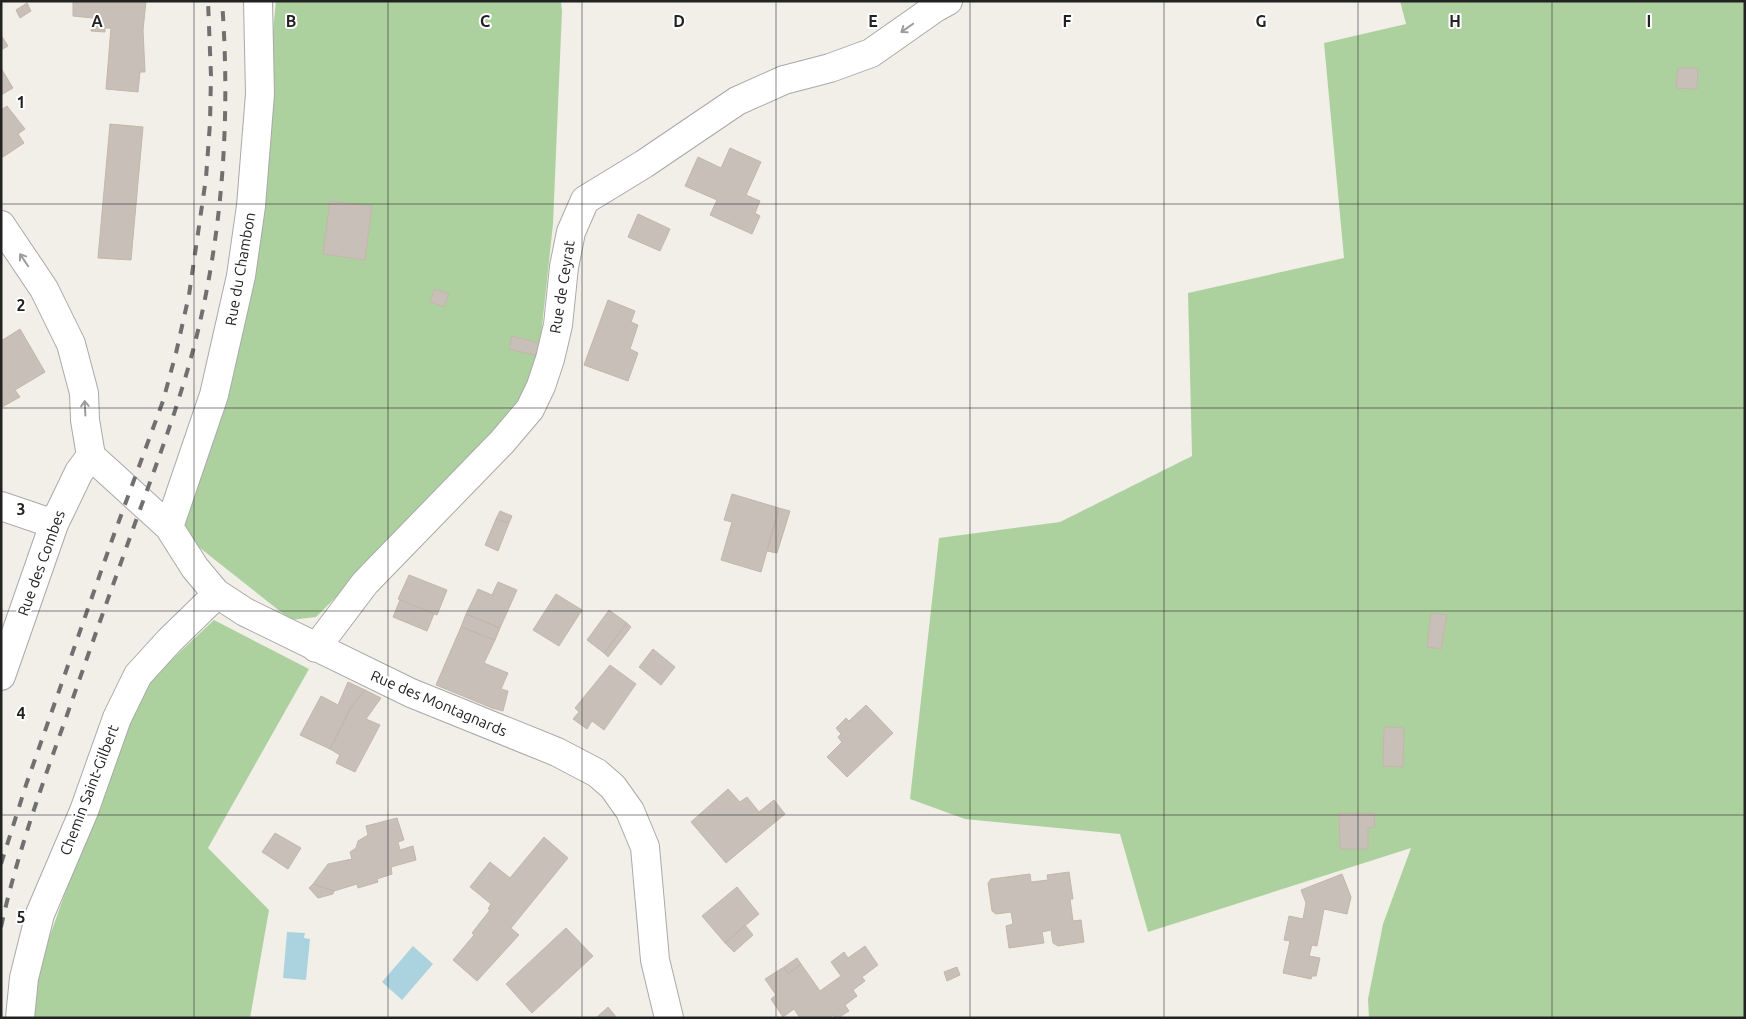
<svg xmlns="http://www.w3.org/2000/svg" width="1746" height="1019" font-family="Ubuntu,sans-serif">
<rect width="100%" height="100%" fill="#f2efe9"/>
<!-- forest -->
<path fill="#add19e" d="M 276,1 L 561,1 L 562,11 L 553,224 L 538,364 L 516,411 L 449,484 L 316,617 L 291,620 L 181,533 L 250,256 Z
M 1400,1 L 1745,1 L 1745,1018 L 1369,1018 L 1368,999 L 1383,924 L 1411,848 L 1148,932 L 1120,834 L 965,819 L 910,799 L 939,538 L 1060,522 L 1192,456 L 1188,293 L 1344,258 L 1324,43 L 1406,24 Z
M 214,620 L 309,669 L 208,848 L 269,910 L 250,1018 L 35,1018 L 35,977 L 118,746 L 150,680 Z"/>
<!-- water -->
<path fill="#aad3df" d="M 287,932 L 305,933 L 304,938 L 310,939 L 306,980 L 283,978 Z
M 413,946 L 433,964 L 402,1000 L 382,982 Z"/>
<!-- building -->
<path fill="#c7bfb8" stroke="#c4b6ab" d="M 73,1 L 146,1 L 143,30 L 145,72 L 140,72 L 138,92 L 106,89 L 111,28 L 105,28 L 105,32 L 91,31 L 93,18 L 73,16 Z
M 27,3 L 31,11 L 20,18 L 16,10 Z
M 1,35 L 8,46 L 1,50 Z
M 1,68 L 13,88 L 1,95 Z
M 1678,68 L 1698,68 L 1697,89 L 1676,88 Z
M 7,106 L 25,129 L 18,134 L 24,143 L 3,157 L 1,155 L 1,110 Z
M 110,124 L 143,127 L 131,260 L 98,258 Z
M 730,148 L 761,162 L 746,195 L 760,201 L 755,213 L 760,216 L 752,234 L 710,215 L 717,200 L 685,186 L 698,157 L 721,168 Z
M 330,201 L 372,206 L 365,260 L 323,254 Z
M 638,214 L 670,229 L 660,251 L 628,237 Z
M 435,289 L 449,294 L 444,307 L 430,302 Z
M 608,300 L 635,311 L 631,322 L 638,325 L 630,349 L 638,353 L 628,381 L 584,365 Z
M 20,329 L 45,372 L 15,390 L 20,397 L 2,407 L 1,341 Z
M 512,336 L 539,343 L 538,356 L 509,349 Z
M 732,494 L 779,508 L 761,572 L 721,560 L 732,522 L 724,520 Z
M 779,508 L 790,511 L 777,553 L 767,551 Z
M 500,511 L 512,516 L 509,523 L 496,519 Z
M 496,519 L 509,523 L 498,551 L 485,545 Z
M 409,575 L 447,590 L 437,615 L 398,599 Z
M 498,582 L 517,590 L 500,628 L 466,614 L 478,589 L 492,595 Z
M 556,594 L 582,610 L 559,646 L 533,630 Z
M 400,600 L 434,614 L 427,631 L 393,617 Z
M 609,610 L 627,623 L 604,653 L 587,640 Z
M 1431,613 L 1447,615 L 1441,649 L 1427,647 Z
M 466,614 L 500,628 L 495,640 L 461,627 Z
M 627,623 L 631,627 L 608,657 L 604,653 Z
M 461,627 L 495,640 L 484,663 L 508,673 L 501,689 L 508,691 L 503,711 L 492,708 L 436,685 Z
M 653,649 L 675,667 L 661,685 L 639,667 Z
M 610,665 L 636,684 L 604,730 L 592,721 L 587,729 L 573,719 L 579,712 L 575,708 Z
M 348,682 L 365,690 L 350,709 L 330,749 L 300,735 L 321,696 L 338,705 Z
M 365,690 L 381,698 L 366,719 L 380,725 L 355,772 L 336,763 L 340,755 L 330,749 L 350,709 Z
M 866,705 L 893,733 L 847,777 L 827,757 L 842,742 L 838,737 L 841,734 L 836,728 L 846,718 L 849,721 Z
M 1384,727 L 1404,728 L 1403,767 L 1383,766 Z
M 728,789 L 740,802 L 747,797 L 759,812 L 774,800 L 785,814 L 726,863 L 691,822 Z
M 1339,813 L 1374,813 L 1375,827 L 1368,828 L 1368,849 L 1340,849 Z
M 397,818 L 404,840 L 398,842 L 400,850 L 413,846 L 416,860 L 391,867 L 392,874 L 377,879 L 378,882 L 358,888 L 357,884 L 334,891 L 313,884 L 328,864 L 352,859 L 350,852 L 356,848 L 358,841 L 368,835 L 366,826 Z
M 275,833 L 301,848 L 288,869 L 262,852 Z
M 544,837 L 568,858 L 511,928 L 519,935 L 477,981 L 453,960 L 474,935 L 472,933 L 490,910 L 488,909 L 491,904 L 470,887 L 490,862 L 510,878 Z
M 1069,872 L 1073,899 L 1070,899 L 1073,921 L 1081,920 L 1084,942 L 1058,946 L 1053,943 L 1051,930 L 1042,932 L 1044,943 L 1009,948 L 1006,926 L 1013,924 L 1011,912 L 996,914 L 992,911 L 988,883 L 991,879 L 1030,874 L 1031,882 L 1048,880 L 1047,875 Z
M 1342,874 L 1351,897 L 1347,914 L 1324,909 L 1317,946 L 1312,945 L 1309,956 L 1320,958 L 1316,976 L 1312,976 L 1311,979 L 1283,973 L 1290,941 L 1284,940 L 1289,916 L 1303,919 L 1306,903 L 1301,890 Z
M 313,884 L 334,891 L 333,894 L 318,898 L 309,888 Z
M 737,887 L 759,914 L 725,943 L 702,916 Z
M 745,925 L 753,935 L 734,952 L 725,943 Z
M 566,928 L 593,956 L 532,1013 L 506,984 Z
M 865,946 L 878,965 L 862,977 L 865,981 L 853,990 L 857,996 L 845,1005 L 849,1011 L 838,1018 L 835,1018 L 833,1015 L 829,1018 L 800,1018 L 794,1009 L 783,1017 L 771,999 L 776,995 L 765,979 L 784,967 L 788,974 L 801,964 L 820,991 L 841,976 L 831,962 L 844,952 L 848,958 Z
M 797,958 L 801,964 L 788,974 L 784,967 Z
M 957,967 L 960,975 L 947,981 L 944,972 Z
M 608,1007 L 617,1018 L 596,1018 Z"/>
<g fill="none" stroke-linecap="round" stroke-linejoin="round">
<!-- minor casing -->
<g stroke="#a9a9a9" stroke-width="30">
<path id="minor" d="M 1,225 L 44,289 L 71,344 L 84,393 L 85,420 L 91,456
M 91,456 L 169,527 L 195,568 L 216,593 L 245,612 L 411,693 L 557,752 L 597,773 L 613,787 L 630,811 L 645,847 L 655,960 L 669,1018
M 1,506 L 54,524
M 169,527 L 214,395 L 241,276 L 251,206 L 260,94 L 258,1
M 316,648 L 365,583 L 502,442 L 530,409 L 541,386 L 550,359 L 558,325 L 564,267 L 571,232 L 585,200 L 644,164 L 737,101 L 784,80 L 830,68 L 871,53 L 935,8 L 948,1
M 1,676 L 54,524 L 79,472 L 91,456
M 20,1018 L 24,978 L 40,914 L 84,811 L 117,718 L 138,675 L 169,641 L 209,602 L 216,593"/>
</g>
<!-- minor -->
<use href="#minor" stroke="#fff" stroke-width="28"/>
<!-- rail -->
<path stroke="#707070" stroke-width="4" stroke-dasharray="10 10" stroke-linecap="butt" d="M 1,864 L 26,785 L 112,540 L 163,401 L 176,353 L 189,295 L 206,178 L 210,123 L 211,76 L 208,1
M 1,927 C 17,854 42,785 67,715 C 90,649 114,582 138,515 C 161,452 185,388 200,322 C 224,217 230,109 222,1"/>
</g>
<!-- one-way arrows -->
<defs><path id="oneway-shaft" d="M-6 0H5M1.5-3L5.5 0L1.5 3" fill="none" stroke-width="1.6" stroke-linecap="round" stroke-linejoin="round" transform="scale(1.25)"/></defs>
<g stroke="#9c9c9c">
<use href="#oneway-shaft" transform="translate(907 28) rotate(145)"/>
<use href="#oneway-shaft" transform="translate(24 260) rotate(-124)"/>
<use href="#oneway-shaft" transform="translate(85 408) rotate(-93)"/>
</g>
<!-- grid -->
<path fill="none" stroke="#222" stroke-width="1" stroke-opacity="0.55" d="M 194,1 L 194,1018M 388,1 L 388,1018M 582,1 L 582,1018M 776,1 L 776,1018M 970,1 L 970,1018M 1164,1 L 1164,1018M 1358,1 L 1358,1018M 1552,1 L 1552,1018M 1,204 L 1745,204M 1,408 L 1745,408M 1,611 L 1745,611M 1,815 L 1745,815"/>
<g text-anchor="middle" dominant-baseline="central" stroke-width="4" stroke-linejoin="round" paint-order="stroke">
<!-- street labels -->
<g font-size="15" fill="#222" stroke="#fff">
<text transform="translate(240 269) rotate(-80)">Rue du Chambon</text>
<text transform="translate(562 287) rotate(-81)">Rue de Ceyrat</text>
<text transform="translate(41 563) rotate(-70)">Rue des Combes</text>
<text transform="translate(439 703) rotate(23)">Rue des Montagnards</text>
<text transform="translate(89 790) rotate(-69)">Chemin Saint-Gilbert</text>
</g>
</g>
<g font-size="16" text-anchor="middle" font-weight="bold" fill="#222" stroke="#fff" stroke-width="4" stroke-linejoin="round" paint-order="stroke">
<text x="97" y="27">A</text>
<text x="291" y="27">B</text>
<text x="485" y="27">C</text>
<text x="679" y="27">D</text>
<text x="873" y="27">E</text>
<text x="1067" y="27">F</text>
<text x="1261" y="27">G</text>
<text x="1455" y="27">H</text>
<text x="1649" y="27">I</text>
<text x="21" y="108">1</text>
<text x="21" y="311">2</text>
<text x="21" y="515">3</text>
<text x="21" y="719">4</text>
<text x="21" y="923">5</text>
</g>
<!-- border -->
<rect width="1746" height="1019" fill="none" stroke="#222222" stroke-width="5"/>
</svg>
